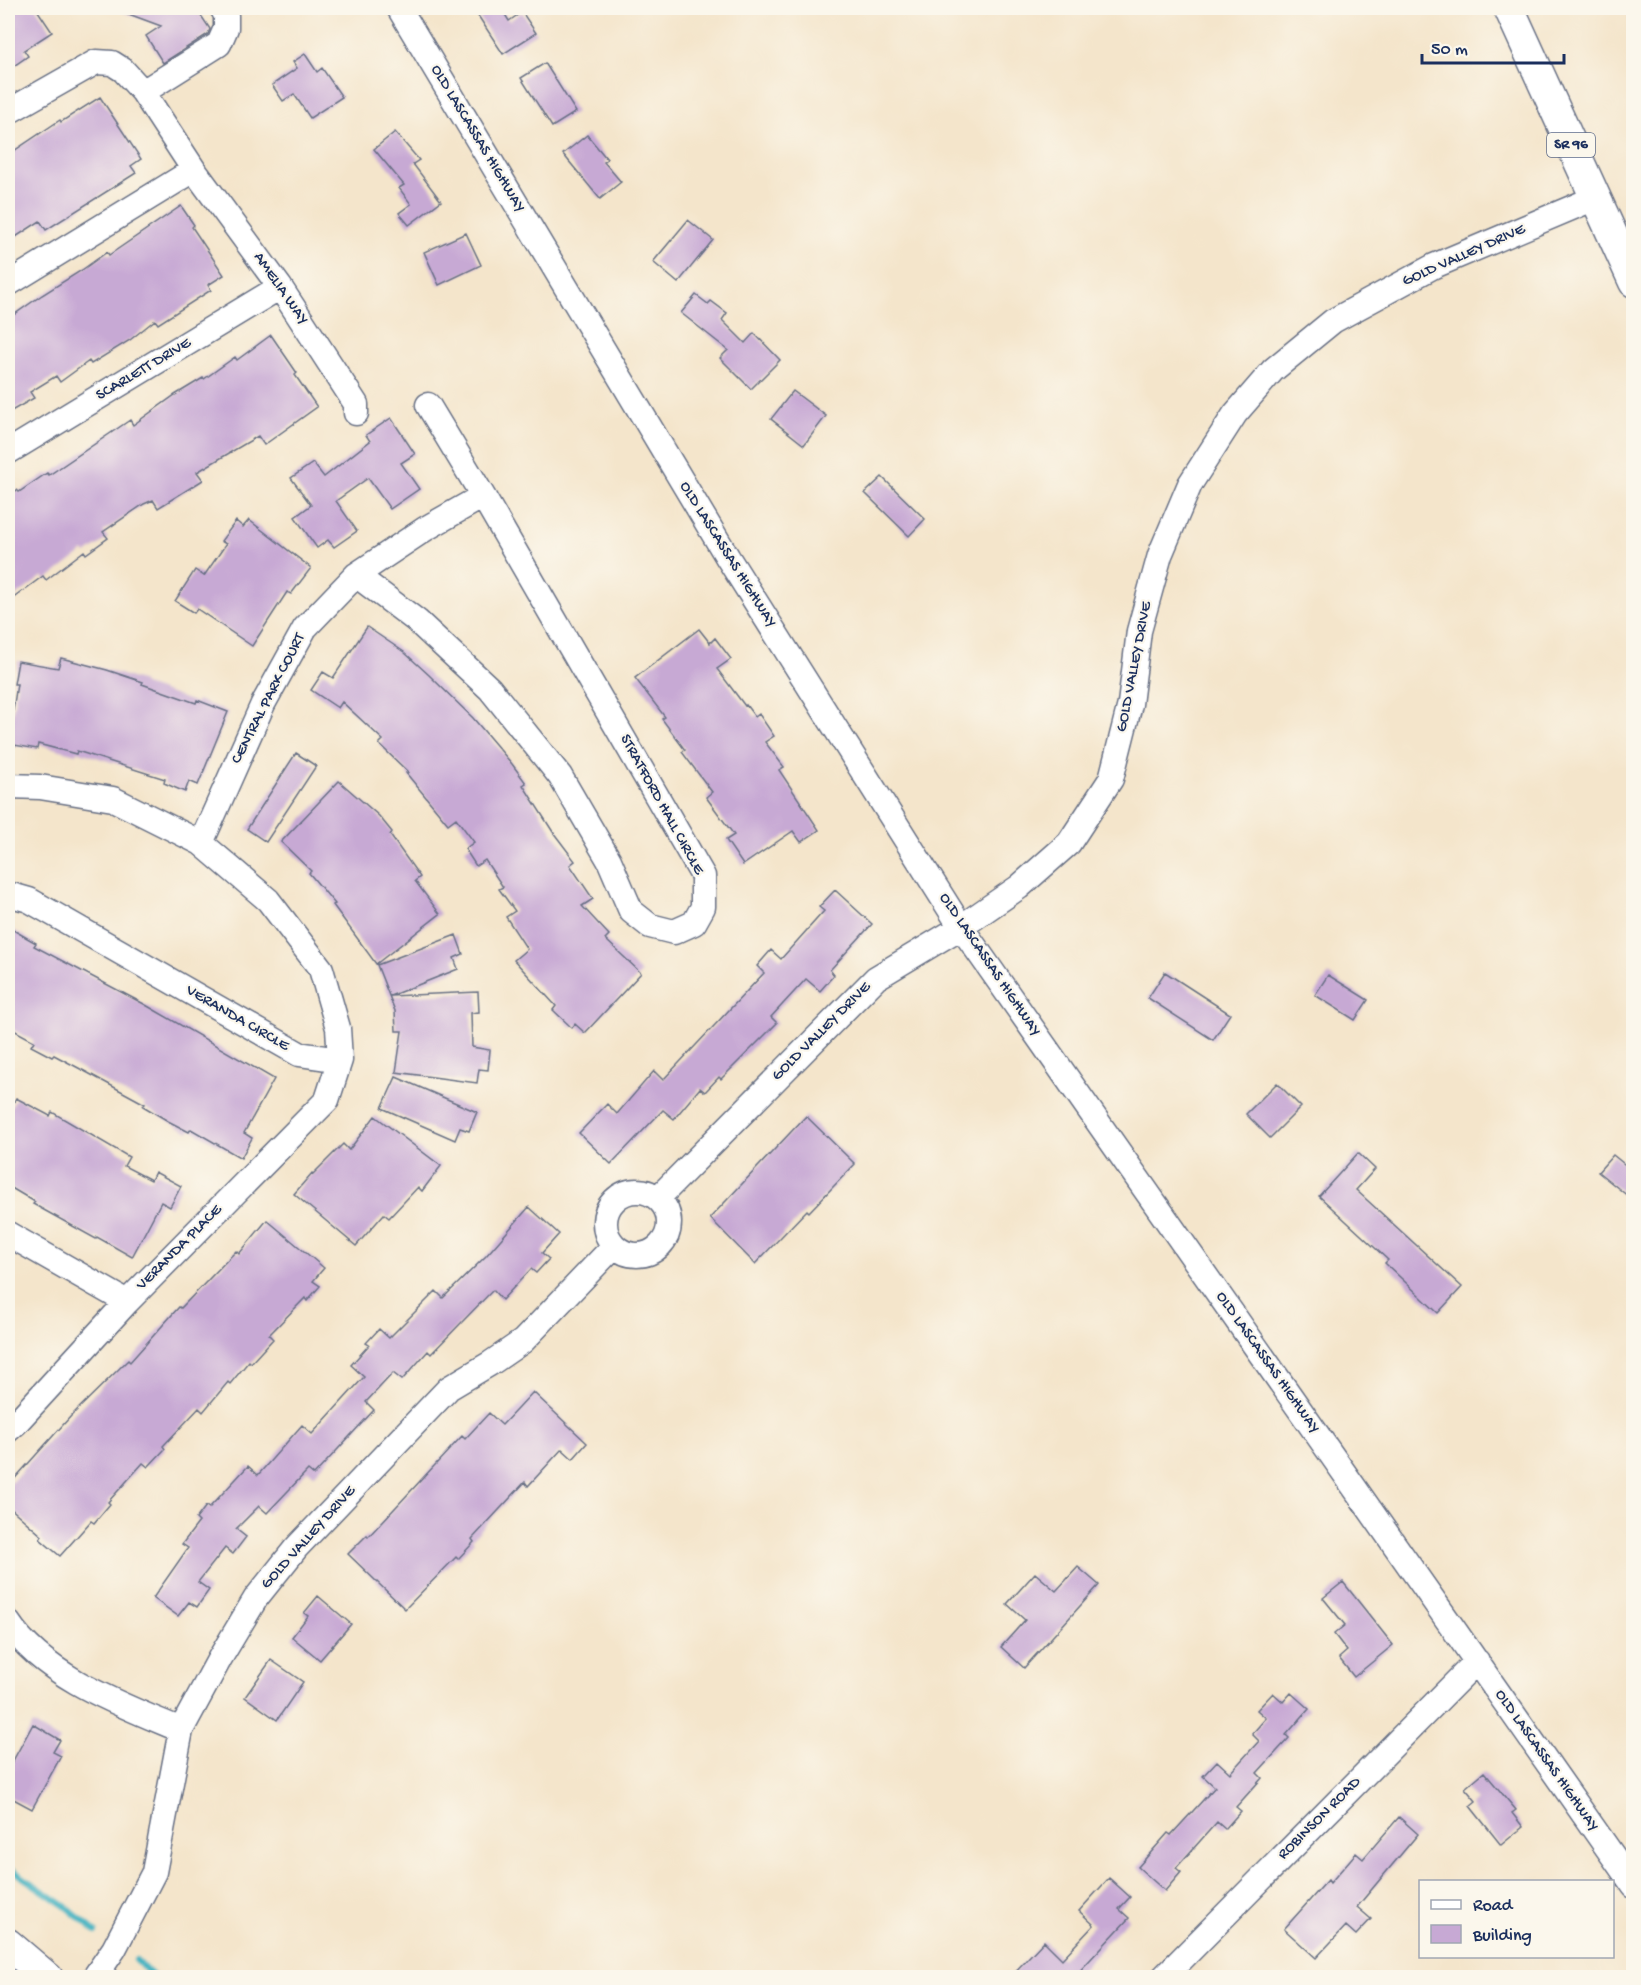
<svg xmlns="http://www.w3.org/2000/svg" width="1641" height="1985" font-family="'Gochi Hand',sans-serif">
<rect width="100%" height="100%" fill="#fbf7ec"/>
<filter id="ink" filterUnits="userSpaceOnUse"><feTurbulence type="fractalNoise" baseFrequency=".0167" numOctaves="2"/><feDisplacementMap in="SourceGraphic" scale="12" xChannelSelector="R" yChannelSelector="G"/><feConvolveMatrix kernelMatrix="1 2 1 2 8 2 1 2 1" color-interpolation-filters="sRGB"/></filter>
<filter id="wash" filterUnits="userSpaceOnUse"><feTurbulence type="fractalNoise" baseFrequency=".008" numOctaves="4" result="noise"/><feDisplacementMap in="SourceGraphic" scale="24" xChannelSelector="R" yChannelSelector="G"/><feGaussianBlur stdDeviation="1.35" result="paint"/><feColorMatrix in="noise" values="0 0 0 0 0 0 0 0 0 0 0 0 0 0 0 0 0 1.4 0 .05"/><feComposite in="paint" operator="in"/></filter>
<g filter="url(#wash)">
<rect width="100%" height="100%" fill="#f4e5cb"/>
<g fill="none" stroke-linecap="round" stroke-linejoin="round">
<!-- stream -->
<path stroke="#45b3c1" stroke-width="6" d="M 8,1867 L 65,1906 L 96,1932
M 136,1960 L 155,1978"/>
</g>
<g id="blocks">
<!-- building -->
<path fill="#c7a9d4" d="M 8,8 L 36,8 L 52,32 L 24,50 L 28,56 L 8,70 Z
M 115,8 L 196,8 L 210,29 L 208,34 L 163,63 L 146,36 L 161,26 L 115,9 Z
M 473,8 L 501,8 L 509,21 L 522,12 L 536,33 L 503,54 Z
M 305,54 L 317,72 L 322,68 L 342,97 L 310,118 L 294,94 L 283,101 L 272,85 L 297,68 L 293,62 Z
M 545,63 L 576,112 L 552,127 L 521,78 Z
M 100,97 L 141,159 L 131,166 L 136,173 L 46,230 L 40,221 L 8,242 L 8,155 L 60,120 L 61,122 Z
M 395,132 L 419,160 L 413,164 L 441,201 L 409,225 L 399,213 L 411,204 L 399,188 L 404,185 L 374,149 Z
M 587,135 L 607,159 L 604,162 L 621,182 L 600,199 L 563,154 Z
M 181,206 L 194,225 L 192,227 L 224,275 L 208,285 L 211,290 L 158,324 L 155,320 L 130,340 L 91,364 L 89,361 L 60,382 L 56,376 L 30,392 L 34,398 L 8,413 L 8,319 L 42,295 L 82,270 L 107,252 L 109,255 Z
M 688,220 L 713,240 L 678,283 L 653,262 Z
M 466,233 L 481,265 L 439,285 L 424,252 Z
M 696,295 L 708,304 L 711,301 L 727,313 L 722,320 L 745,343 L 754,333 L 780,360 L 751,389 L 720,358 L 728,350 L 681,313 Z
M 271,335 L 297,373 L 295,375 L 317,407 L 264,445 L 258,436 L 197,472 L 203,480 L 158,508 L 153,500 L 144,504 L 103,532 L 108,538 L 86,554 L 84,551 L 46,580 L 43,576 L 8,602 L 8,497 L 17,490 L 19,492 L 47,473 L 49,475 L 130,420 L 133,425 L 175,395 L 203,378 L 204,379 L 235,357 L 237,360 Z
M 793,391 L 826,416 L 804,445 L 771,419 Z
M 391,418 L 415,454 L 401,463 L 419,489 L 390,509 L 368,478 L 336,501 L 357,531 L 334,547 L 328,540 L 317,548 L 295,517 L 311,505 L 291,478 L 313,463 L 324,477 L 370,441 L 366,435 Z
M 882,477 L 925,519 L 909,536 L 865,493 Z
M 249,520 L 311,568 L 291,594 L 287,592 L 252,646 L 197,609 L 194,613 L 175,601 L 195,570 L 204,576 L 226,544 L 221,541 L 236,521 L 243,527 Z
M 367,627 L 404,652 L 429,675 L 473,718 L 512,764 L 526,783 L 523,785 L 553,832 L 575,861 L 570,865 L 593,899 L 582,906 L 609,935 L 605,939 L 641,973 L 585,1033 L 575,1024 L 572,1028 L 553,1010 L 556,1006 L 514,960 L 527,949 L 506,917 L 515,911 L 499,889 L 503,887 L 485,860 L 476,866 L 465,849 L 474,842 L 456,818 L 448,824 L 406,773 L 408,772 L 379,744 L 383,740 L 342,702 L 338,708 L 311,690 L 323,672 L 333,678 Z
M 699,629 L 710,643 L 715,638 L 731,659 L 717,669 L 745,706 L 746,705 L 755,717 L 759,714 L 774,736 L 765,742 L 784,767 L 779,770 L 819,830 L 801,842 L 793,831 L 743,865 L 726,840 L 734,835 L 706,797 L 712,792 L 682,752 L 685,750 L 662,719 L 665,717 L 635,678 Z
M 61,658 L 107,670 L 143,682 L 142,684 L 196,703 L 197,700 L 228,712 L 198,785 L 189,781 L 185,792 L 164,783 L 165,779 L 77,751 L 76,754 L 38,744 L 37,749 L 8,744 L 17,684 L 14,684 L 18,661 L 58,668 Z
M 296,753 L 316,766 L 266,842 L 247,829 Z
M 339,781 L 379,816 L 392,832 L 390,835 L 420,877 L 415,881 L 440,914 L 376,964 L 333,905 L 335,904 L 309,873 L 311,871 L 281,842 Z
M 835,890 L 872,924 L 830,970 L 834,975 L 820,991 L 806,979 L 771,1017 L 777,1023 L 721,1079 L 719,1077 L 705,1092 L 700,1088 L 674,1119 L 663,1110 L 611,1164 L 579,1133 L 607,1104 L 617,1114 L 654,1071 L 663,1080 L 764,973 L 757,966 L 771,950 L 781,959 L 824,911 L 819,907 Z
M 8,927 L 36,943 L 34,946 L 144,1004 L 274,1079 L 244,1133 L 252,1138 L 241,1158 L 191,1129 L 189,1132 L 168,1121 L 143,1106 L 145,1104 L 88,1073 L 54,1055 L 52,1057 L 31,1046 L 34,1041 L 8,1027 Z
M 456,935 L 463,954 L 454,958 L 458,969 L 390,996 L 478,992 L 479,1012 L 471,1013 L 472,1047 L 490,1050 L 488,1070 L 479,1069 L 477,1083 L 396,1072 L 402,1031 L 396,1031 L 395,1011 L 377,965 Z
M 1165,972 L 1230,1014 L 1213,1040 L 1148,998 Z
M 1328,975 L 1368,1000 L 1355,1020 L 1315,995 Z
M 396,1077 L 477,1112 L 469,1131 L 460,1128 L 455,1140 L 382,1108 Z
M 1277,1083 L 1301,1107 L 1270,1138 L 1246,1114 Z
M 16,1098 L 50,1116 L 52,1112 L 129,1157 L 124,1166 L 151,1180 L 155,1172 L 181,1186 L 170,1207 L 161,1202 L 132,1257 L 97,1237 L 96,1239 L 33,1204 L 35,1202 L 8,1186 L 8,1113 Z
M 375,1116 L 441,1166 L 422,1191 L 418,1187 L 389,1218 L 384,1214 L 356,1246 L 294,1194 L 312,1173 L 313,1174 L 343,1144 L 349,1150 Z
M 806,1116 L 855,1164 L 809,1212 L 807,1210 L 755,1264 L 710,1218 Z
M 1358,1153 L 1375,1169 L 1356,1190 L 1462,1287 L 1438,1313 L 1385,1263 L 1388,1260 L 1319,1196 Z
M 1613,1155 L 1634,1172 L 1634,1201 L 1598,1172 Z
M 529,1207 L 559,1234 L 542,1253 L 549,1259 L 536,1273 L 531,1269 L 502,1300 L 493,1290 L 431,1354 L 428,1351 L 402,1380 L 393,1373 L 366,1402 L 374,1410 L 314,1475 L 308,1470 L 267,1513 L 259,1506 L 236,1529 L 246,1537 L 233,1554 L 225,1548 L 198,1582 L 209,1590 L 197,1607 L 189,1602 L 178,1616 L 153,1598 L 188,1548 L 182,1544 L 199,1522 L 196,1519 L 206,1506 L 209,1508 L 248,1466 L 258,1475 L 302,1425 L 312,1434 L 364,1377 L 351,1365 L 369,1345 L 366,1343 L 379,1329 L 389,1338 L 436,1291 L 443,1298 L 486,1256 Z
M 267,1220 L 324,1268 L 313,1281 L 320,1286 L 307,1301 L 305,1298 L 269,1335 L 273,1339 L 251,1363 L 249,1361 L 230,1384 L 228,1382 L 203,1412 L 199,1408 L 163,1446 L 165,1449 L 148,1467 L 143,1463 L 108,1502 L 110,1504 L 94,1523 L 91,1521 L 60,1556 L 40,1539 L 42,1536 L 8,1506 L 8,1486 L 71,1416 L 128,1360 L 130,1362 L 179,1307 L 181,1308 L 236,1251 L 239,1254 Z
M 533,1392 L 587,1443 L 573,1459 L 562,1449 L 528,1486 L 525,1482 L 472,1539 L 474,1542 L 458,1559 L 456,1557 L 405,1609 L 348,1554 L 367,1535 L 368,1537 L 462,1436 L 465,1439 L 489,1413 L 502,1425 Z
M 1078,1567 L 1099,1585 L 1024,1668 L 1001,1647 L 1025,1620 L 1007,1604 L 1035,1573 L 1056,1591 Z
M 1343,1582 L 1393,1645 L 1354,1677 L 1339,1658 L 1347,1651 L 1334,1634 L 1345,1625 L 1323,1598 Z
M 318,1596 L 351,1624 L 320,1660 L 292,1637 L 308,1616 L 304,1613 Z
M 271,1660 L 303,1682 L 277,1720 L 245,1697 Z
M 1273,1693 L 1283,1702 L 1291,1693 L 1309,1709 L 1286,1735 L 1289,1738 L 1257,1773 L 1262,1778 L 1236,1807 L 1241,1811 L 1225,1829 L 1217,1822 L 1176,1868 L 1181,1872 L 1165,1891 L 1138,1867 L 1168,1833 L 1171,1835 L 1215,1787 L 1203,1776 L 1217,1761 L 1230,1773 L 1259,1741 L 1252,1734 L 1266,1718 L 1257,1710 Z
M 33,1724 L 60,1740 L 53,1752 L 61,1756 L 32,1809 L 8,1796 L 8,1770 Z
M 1484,1772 L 1516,1810 L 1512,1813 L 1523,1827 L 1501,1845 L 1470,1806 L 1476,1801 L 1465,1788 Z
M 1399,1817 L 1418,1834 L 1357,1907 L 1371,1919 L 1356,1935 L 1346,1926 L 1316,1958 L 1284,1929 L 1328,1880 L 1330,1883 L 1356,1853 L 1363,1859 Z
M 1109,1878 L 1130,1897 L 1119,1909 L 1129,1918 L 1074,1977 L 1010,1977 L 1044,1941 L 1062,1959 L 1094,1925 L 1079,1911 Z"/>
</g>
</g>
<g filter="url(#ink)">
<use href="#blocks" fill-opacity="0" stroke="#676f84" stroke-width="1.5"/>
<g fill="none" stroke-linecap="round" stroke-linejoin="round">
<!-- minor casing -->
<g stroke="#676f84" stroke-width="27">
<path id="minor" d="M 399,8 L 728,558 L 961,927 L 1634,1886
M 143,92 L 219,44 L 226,28 L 226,15 L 222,8
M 8,112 L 96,62 L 112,63 L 123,70 L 143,92 L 194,170 L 280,287 L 356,404 L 356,413
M 8,284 L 194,170
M 8,452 L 280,287
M 356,575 L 417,621 L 490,689 L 560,776 L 609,860 L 631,911 L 650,926 L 674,932 L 694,923 L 703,907 L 703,876 L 483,496 L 428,405
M 8,786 L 40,787 L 113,799 L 201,843 L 268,900 L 321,969 L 338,1028 L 340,1060 L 299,1054 L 29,900 L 8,894
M 201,843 L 263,704 L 305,628 L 356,575 L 425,529 L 483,496
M605 1223a32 32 0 1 1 64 0a32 32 0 1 1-64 0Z
M 658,1198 L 876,978 L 961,927 L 1019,887 L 1069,843 L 1111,779 L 1130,704 L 1139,631 L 1160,555 L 1190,484 L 1235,414 L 1273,370 L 1333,321 L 1434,266 L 1595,198
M 8,1234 L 127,1302
M 8,1430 L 15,1424 L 127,1302 L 327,1100 L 340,1060
M 8,1622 C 44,1677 122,1705 181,1730
M 94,1978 L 114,1949 L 154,1872 L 181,1730 L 220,1658 L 256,1598 L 296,1548 L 449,1388 L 491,1363 L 523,1341 L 614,1246
M 1163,1978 L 1477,1661"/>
</g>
<!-- major casing -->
<g stroke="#676f84" stroke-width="33">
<path id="major" d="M 1509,8 L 1634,282
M 8,1944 L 48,1978"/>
</g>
<!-- minor -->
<use href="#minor" stroke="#fff" stroke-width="24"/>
<!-- major -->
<use href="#major" stroke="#fff" stroke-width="30"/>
</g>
</g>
<g text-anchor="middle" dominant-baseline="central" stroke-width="4.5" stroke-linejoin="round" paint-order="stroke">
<!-- shield labels -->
<rect fill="#fbf7ec" stroke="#5e6b89" stroke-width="1.5" x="1547" y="133" width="48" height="24" rx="4.5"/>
<g font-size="15" font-weight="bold" fill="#1b2f5e">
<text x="1571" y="145">SR 96</text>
</g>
<!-- street labels -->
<g font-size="16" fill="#1b2f5e" stroke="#fbf7ec">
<text transform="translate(477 139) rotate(59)">OLD LASCASSAS HIGHWAY</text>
<text transform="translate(1464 256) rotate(-24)">GOLD VALLEY DRIVE</text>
<text transform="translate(280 289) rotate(55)">AMELIA WAY</text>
<text transform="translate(144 370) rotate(-31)">SCARLETT DRIVE</text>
<text transform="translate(727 555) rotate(58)">OLD LASCASSAS HIGHWAY</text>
<text transform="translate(1135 667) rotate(-79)">GOLD VALLEY DRIVE</text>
<text transform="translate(269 699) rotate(-63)">CENTRAL PARK COURT</text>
<text transform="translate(661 805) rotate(61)">STRATFORD HALL CIRCLE</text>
<text transform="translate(989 965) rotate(56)">OLD LASCASSAS HIGHWAY</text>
<text transform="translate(237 1019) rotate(30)">VERANDA CIRCLE</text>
<text transform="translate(822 1032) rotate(-45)">GOLD VALLEY DRIVE</text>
<text transform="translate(180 1248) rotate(-45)">VERANDA PLACE</text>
<text transform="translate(1267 1363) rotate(55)">OLD LASCASSAS HIGHWAY</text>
<text transform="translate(309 1538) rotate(-48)">GOLD VALLEY DRIVE</text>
<text transform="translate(1546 1761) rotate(55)">OLD LASCASSAS HIGHWAY</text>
<text transform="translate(1320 1819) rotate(-45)">ROBINSON ROAD</text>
</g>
</g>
<!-- margin -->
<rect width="1641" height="1985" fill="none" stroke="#fbf7ec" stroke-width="30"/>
<!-- legend -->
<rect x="1419" y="1880" width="195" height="78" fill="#fbf7ec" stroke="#a1a7b3" stroke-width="1.5"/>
<rect x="1431" y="1900" width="30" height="9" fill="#ffffff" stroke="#a1a7b3" stroke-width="1.5"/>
<text x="1473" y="1910" font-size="18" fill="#1b2f5e">Road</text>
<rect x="1431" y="1925" width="30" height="18" fill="#c7a9d4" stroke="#a1a7b3" stroke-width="1.5"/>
<text x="1473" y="1940" font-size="18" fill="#1b2f5e">Building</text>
<!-- scale -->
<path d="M1422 54v9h142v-9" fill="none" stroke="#1b2f5e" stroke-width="3"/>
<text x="1431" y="54" font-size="18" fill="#1b2f5e" stroke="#fbf7ec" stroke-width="4.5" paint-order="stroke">50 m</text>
</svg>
